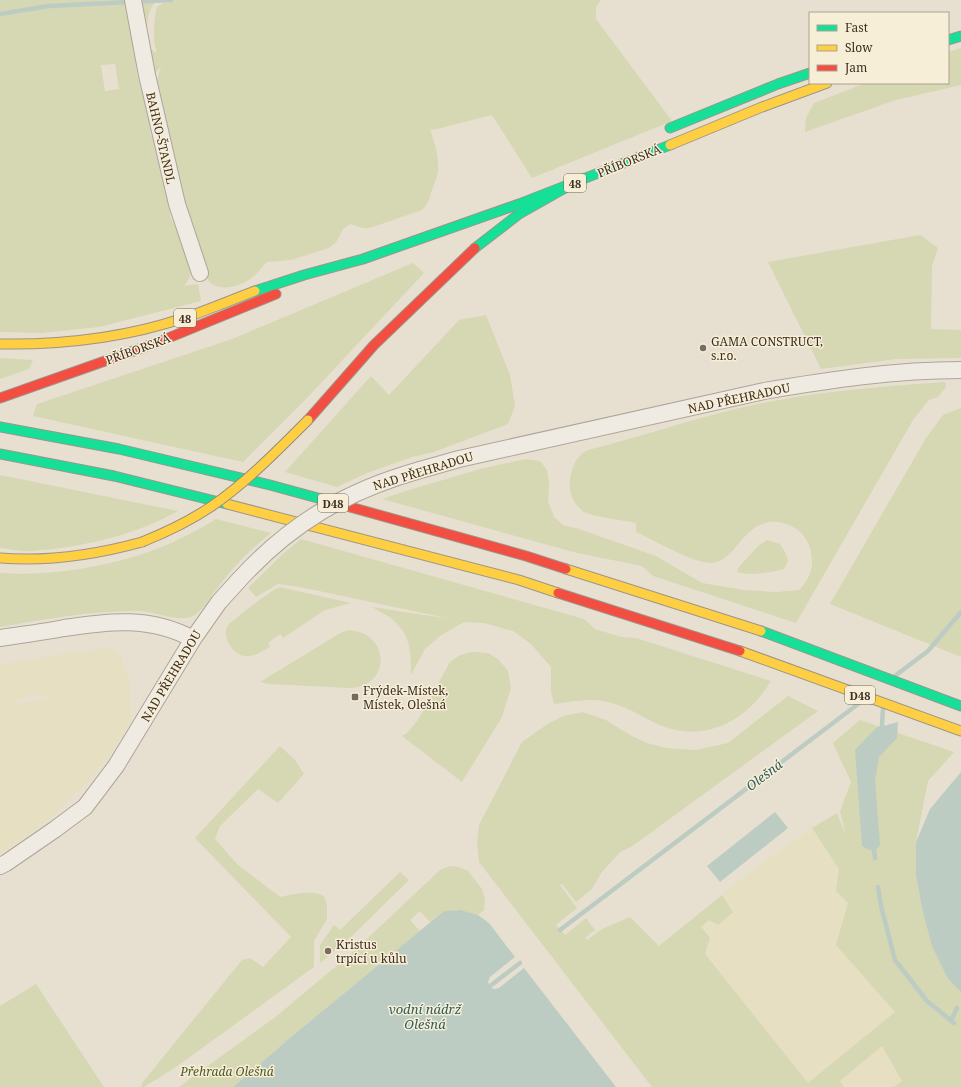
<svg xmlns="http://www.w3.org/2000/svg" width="961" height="1087" font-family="'Noto Serif',serif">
<rect width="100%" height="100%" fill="#e7e0d1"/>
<!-- farmland -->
<path fill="#e6dfc2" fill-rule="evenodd" d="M 109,648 L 117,651 L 120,654 L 130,682 L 131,712 L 131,718 L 127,728 L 110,756 L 90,780 L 69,799 L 57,813 L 32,833 L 0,854 L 0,665 L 73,652 ZM 30,695 L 36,695 L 54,696 L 33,702 L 13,703 Z
M 812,828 L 840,869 L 836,891 L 848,903 L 836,945 L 895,1012 L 808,1083 L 705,954 L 710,938 L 701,927 L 708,920 L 733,913 L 722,895 L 743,877 Z
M 882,1046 L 902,1081 L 894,1087 L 844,1087 L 840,1081 Z"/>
<!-- green -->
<path fill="#d6d7b3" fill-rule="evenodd" d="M 0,0 L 126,0 L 133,41 L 137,74 L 151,123 L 150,132 L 154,142 L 166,192 L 171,219 L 177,229 L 191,271 L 190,277 L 184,286 L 198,284 L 201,301 L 99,327 L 42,333 L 0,332 ZM 115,64 L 119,89 L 105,91 L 101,65 Z
M 138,0 L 601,0 L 596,7 L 596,19 L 672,121 L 532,178 L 492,115 L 433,130 L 430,129 C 434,141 439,156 438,170 C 437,180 431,190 429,200 L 427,204 L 422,210 L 370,228 L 363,228 L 350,224 L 343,229 L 337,241 L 329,248 L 291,260 L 267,262 C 262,266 259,272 254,276 C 244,285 224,292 212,284 C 209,282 207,278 205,274 L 173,172 L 156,84 L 161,66 L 155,74 L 155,83 ZM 173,1 C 166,3 159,2 156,10 C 154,24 152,40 157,53 C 154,51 149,49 148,45 C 145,34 147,7 156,2 Z
M 961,48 L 961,85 L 896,100 L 805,132 L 806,118 L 814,103 L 866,83 L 948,83 L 948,52 Z
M 920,235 L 938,248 L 932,266 L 931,329 L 961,330 L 961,358 L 897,359 L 821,369 L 768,262 Z
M 413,263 L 424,273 L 306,399 L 243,462 L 33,416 L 37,404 L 232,339 Z
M 486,315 L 510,375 L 515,406 L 508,424 L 434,452 L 412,457 L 367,473 L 337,487 L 285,472 L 371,376 L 389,395 L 459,320 Z
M 0,358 L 33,360 L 29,369 L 0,379 Z
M 945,382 L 946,387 L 938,397 L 929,400 L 913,420 L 796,623 L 653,576 L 642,566 L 577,553 L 382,499 L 409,490 L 480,469 L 526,459 L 540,461 L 547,470 L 549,483 L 548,501 L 554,517 L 563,525 L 579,529 L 656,556 L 702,583 L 744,590 L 776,592 L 799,590 C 807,582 813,571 812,560 C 811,546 806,534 793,527 C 786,523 778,521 770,522 C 741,526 737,560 712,563 C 694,564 654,540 636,532 L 636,523 C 626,521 591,516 584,512 C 572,504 567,488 571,474 C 574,463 577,455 588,450 C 652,434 714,411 779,400 C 834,390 889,386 945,382 Z
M 961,408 L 961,657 L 830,604 L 926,438 L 943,415 Z
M 0,475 L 178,511 C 136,535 80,548 31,551 C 21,552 10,549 0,548 Z
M 216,519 L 271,533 C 253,547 236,564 222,582 C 213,592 206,607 195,615 C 181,624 157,612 141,611 C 94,610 47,619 0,627 L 0,573 C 25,575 49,573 73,570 C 126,562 170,548 216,519 Z
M 301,539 L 584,619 L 595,629 L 621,637 L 636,638 L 771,681 C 748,719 708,742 665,727 C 646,720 631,708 612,703 C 593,697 573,701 554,704 L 551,692 L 551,667 L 531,644 L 513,631 L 484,623 L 464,622 L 440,636 L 425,649 L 411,675 C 411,655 411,637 396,623 C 390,616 380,612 372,607 L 451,619 L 300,587 L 278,584 L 256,597 L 248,588 L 284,553 Z
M 767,540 L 780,544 L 786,554 L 788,561 L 784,569 C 770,573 751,576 737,572 L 738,568 L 757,547 Z
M 279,587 L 351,603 L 325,610 L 283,638 L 280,634 L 268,643 L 270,647 C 262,651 253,658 244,656 C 232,654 220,635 229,624 C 232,621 238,618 241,614 C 254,604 265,595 279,587 Z
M 349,630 C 392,633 390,688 350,688 L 269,684 L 260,682 L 342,632 Z
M 472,652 L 488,653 L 498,659 L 508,671 L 511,688 L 502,717 L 462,782 L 402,736 L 407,733 L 418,720 L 450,662 L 460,655 Z
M 788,696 L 818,711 L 631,847 L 620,852 L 602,872 L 592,889 L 576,902 L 562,884 L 560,885 L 577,908 L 556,925 L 565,935 L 586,918 L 595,930 L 585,938 L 587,940 L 602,929 L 630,917 L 659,946 L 722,895 L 733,912 L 718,925 L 709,920 L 701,927 L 710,938 L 705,954 L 808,1083 L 895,1012 L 836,945 L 848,903 L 836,891 L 839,869 L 812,828 L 837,813 L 846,836 L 840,811 L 851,782 L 833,743 L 860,720 L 954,752 L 928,781 L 916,842 L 916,875 L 922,908 L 948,979 L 961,992 L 961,1087 L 894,1087 L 902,1081 L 882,1046 L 840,1081 L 844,1087 L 652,1087 L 479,862 L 477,843 L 479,825 L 522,742 L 549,723 L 564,716 L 583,712 L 606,720 L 630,735 L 647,743 L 666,748 L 696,750 L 728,743 Z
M 280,746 L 295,760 L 304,774 L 278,803 L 258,789 L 220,826 L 215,839 L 237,864 L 280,897 C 295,894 310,889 324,896 L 327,905 L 327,919 L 314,941 L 314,967 L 176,1067 L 144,1087 L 141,1087 L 142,1083 L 242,960 L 250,958 L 263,967 L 291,937 L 195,838 Z
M 450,866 L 459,867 L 468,871 L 482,889 L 485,900 L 484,910 L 478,915 L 461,910 L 444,911 L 430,922 L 420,911 L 410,920 L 420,931 L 291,1037 L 233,1087 L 179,1087 L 278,1015 L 353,952 L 440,870 Z
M 400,872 L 409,880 L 352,936 L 320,963 L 320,945 L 334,925 L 340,930 Z
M 36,984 L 104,1087 L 0,1087 L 0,1006 Z"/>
<!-- water -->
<path fill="#bcccc2" d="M 898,722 L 897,738 L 879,757 L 875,781 L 880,845 L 877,849 L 869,850 L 862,846 L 855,750 L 876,728 Z
M 961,772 L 961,992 L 948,979 L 932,946 L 922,908 L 916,875 L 916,842 L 930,809 Z
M 775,812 L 788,828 L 720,882 L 707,866 Z
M 461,910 L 478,915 L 489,923 L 515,957 L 490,977 L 488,982 L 491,988 L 495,989 L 499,988 L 524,968 L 616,1087 L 233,1087 L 291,1037 L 444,911 Z"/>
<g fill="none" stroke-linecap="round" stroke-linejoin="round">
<!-- stream -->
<path stroke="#bcccc2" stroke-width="4.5" d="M 0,14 L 49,6 L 171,0
M 896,675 L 928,651 L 961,612
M 879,732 L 882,726 L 883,708
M 873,843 L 875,858
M 878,887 L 881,906 L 895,960 L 927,1001 L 954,1023
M 560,930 L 862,701
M 485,990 L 520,963
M 951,1021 L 957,1008"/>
<!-- street casing -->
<g stroke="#ada599" stroke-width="18">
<path id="street" d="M 133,0 L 147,75 L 177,204 L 200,273
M 420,470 L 459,459 L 764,391 C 829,380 895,370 961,370
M 0,638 C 21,635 43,632 64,628 C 110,621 150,616 193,639
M 0,866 L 6,863 L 54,830 L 85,807 L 116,766 L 193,639 L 219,602 L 239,580"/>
</g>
<!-- fast casing -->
<g stroke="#9c958a" stroke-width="11">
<path id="fast" d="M 948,40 L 961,36
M 670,128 L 778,84 L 810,73
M 475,248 L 519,214 L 572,184
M 363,259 L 519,204 L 670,145
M 255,291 L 304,275 L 363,259
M 0,427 L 119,449 L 270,485 L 325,500
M 0,454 L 114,476 L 227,504
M 761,631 L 961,706"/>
</g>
<!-- slow casing -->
<g stroke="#9c958a" stroke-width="11">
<path id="slow" d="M 670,145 L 762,107 L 827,83
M 0,344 C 63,345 124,338 184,318 C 208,310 231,300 255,291
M 227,504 L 519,580 L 558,593
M 0,558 C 49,562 95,555 142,542
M 566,569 L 761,631
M 740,651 L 961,731"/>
</g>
<!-- jam casing -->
<g stroke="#9c958a" stroke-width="11">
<path id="jam" d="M 0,398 L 156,343 L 276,294
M 308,420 L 374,345 L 475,248
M 325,500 L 526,556 L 566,569
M 558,593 L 740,651"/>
</g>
<!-- street -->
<use href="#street" stroke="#efebe3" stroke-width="16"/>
<!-- fast -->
<use href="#fast" stroke="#16e098" stroke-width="9"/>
<!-- slow -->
<use href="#slow" stroke="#ffcf43" stroke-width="9"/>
<!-- jam -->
<use href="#jam" stroke="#f24e42" stroke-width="9"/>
<!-- street-bridge casing -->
<g stroke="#ada599" stroke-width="18" stroke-linecap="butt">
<path id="street-bridge" d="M 239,580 C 291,523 346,491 420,470"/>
</g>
<!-- slow-bridge casing -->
<g stroke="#928b80" stroke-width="11" stroke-linecap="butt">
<path id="slow-bridge" d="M 142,542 C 167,532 190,521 212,506 C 248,481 278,450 308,420"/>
</g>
<!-- street-bridge -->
<use href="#street-bridge" stroke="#efebe3" stroke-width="16"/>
<!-- slow-bridge -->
<use href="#slow-bridge" stroke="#ffcf43" stroke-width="9"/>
</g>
<!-- markers -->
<g fill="#786c5e" stroke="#f7eed8" stroke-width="1.5">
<circle cx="703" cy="348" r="4"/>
<rect x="351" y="693" width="8" height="8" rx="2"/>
<circle cx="328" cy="951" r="4"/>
</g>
<g text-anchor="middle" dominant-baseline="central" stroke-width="3" stroke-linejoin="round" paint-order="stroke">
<!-- shield labels -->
<g fill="#f7eed8" stroke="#756857" stroke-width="1">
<rect x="564" y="174" width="22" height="18" rx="3"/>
<rect x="174" y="309" width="22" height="18" rx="3"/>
<rect x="318" y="494" width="30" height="18" rx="3"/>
<rect x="845" y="686" width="30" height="18" rx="3"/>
</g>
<g font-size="11" font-weight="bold" fill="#3d2e20">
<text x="575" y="183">48</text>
<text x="185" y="318">48</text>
<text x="333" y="503">D48</text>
<text x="860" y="695">D48</text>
</g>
<!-- street labels -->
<g font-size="12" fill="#3d2e20" stroke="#f7eed8">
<text transform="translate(161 138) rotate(77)">BAHNO-ŠTANDL</text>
<text transform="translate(629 161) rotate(-22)">PŘÍBORSKÁ</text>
<text transform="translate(138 349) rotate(-20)">PŘÍBORSKÁ</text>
<text transform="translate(739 398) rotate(-12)">NAD PŘEHRADOU</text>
<text transform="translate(423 471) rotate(-17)">NAD PŘEHRADOU</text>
<text transform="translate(171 676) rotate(-59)">NAD PŘEHRADOU</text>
</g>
<!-- poi labels -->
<g font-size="12" fill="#3d2e20" stroke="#f7eed8" text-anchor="start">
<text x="711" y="341">GAMA CONSTRUCT,<tspan x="711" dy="14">s.r.o.</tspan></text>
<text x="363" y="690">Frýdek-Místek,<tspan x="363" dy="14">Místek, Olešná</tspan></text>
<text x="336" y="944">Kristus<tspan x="336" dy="14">trpící u kůlu</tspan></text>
</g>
<!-- park labels -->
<g font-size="12" font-style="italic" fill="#4d5a26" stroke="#f7eed8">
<text x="227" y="1071">Přehrada Olešná</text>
</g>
<!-- water labels -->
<g font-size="13" font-style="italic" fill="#2f5d5a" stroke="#f7eed8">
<text transform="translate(764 775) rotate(-37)">Olešná</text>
<text x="425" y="1009">vodní nádrž<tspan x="425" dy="15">Olešná</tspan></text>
</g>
</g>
<!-- legend -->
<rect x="809" y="12" width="140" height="72" fill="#f7eed8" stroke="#ada18e"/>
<rect x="817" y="25" width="20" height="6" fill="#16e098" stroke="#ada18e"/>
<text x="845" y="32" font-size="12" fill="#3d2e20">Fast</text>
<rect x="817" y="45" width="20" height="6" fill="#ffcf43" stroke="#ada18e"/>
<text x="845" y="52" font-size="12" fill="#3d2e20">Slow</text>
<rect x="817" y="65" width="20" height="6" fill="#f24e42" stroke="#ada18e"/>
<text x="845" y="72" font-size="12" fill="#3d2e20">Jam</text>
</svg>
